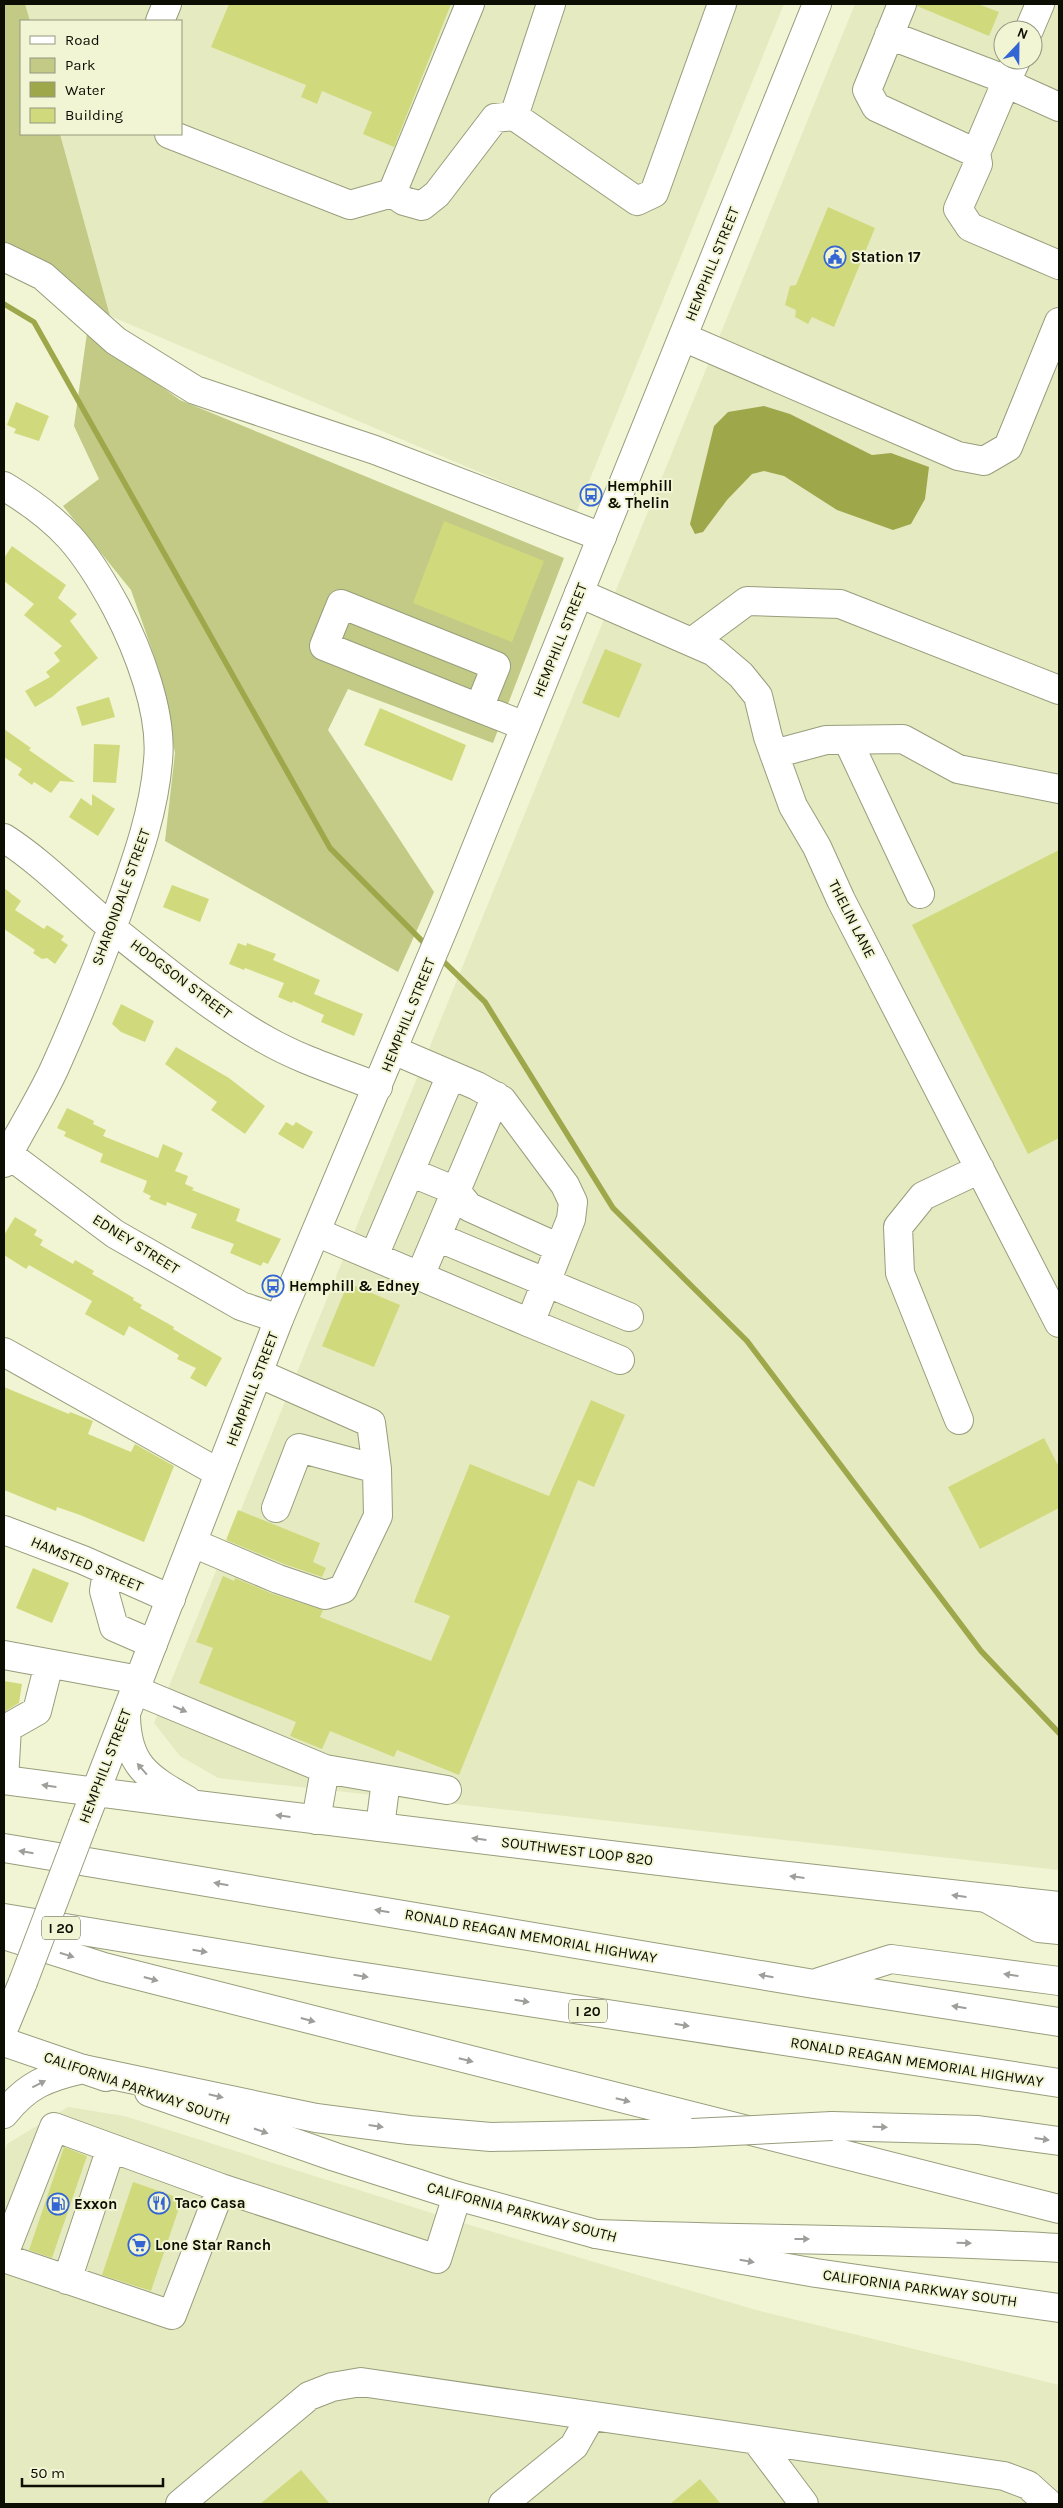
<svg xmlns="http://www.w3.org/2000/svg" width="1063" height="2508" font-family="Karla,sans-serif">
<rect width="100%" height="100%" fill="#f1f5d3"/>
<!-- built -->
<path fill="#e5eac1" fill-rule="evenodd" d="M 25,4 L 784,4 L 576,513 L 110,316 L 60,134 L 181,134 L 181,21 L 30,21 Z
M 855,4 L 1059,4 L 1059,1870 L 218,1778 L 180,1756 L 154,1723 ZM 1003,30 L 1033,30 L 1033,60 L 1003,60 Z
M 68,2107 L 124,2116 L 473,2226 L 756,2310 L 1059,2385 L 1059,2504 L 4,2504 L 4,2154 L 7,2144 Z"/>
<!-- green -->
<path fill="#c2ca86" d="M 4,4 L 25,4 L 30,21 L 21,21 L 21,134 L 60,134 L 110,316 L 4,247 Z
M 87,333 L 180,400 L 564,558 L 493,743 L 348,689 L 328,730 L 434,892 L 398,972 L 165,841 L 175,753 L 159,670 L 131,590 L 63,506 L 99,479 L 74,426 Z"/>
<!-- water -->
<path fill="#9fa74b" d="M 764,406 L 790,414 L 872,455 L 891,453 L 929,467 L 925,499 L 911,524 L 893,530 L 837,510 L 784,476 L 764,471 L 752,474 L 727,500 L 703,532 L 695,534 L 690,524 L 714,426 L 728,412 Z"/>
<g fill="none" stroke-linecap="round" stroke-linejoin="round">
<!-- stream -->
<path stroke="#9fa74b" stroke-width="5.5" d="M 4,304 L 34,322 L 330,848 L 428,947
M 440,958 L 485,1002 L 613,1208 L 747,1341 L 981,1651 L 1059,1733"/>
</g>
<!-- building -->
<path fill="#d0da7d" d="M 229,4 L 451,4 L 394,147 L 363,134 L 372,112 L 322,91 L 317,104 L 301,97 L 306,85 L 211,47 Z
M 917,4 L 978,4 L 999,12 L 989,36 L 917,6 Z
M 828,207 L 875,228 L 834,327 L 812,317 L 808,324 L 795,317 L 796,310 L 785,305 L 790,286 L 796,285 Z
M 16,402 L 49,416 L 39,441 L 14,433 L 16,429 L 7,425 Z
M 444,521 L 544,561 L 512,642 L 413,603 Z
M 12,546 L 66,585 L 58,598 L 77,614 L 70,621 L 98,658 L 52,697 L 35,707 L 25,691 L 50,677 L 46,672 L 60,661 L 54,653 L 62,646 L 24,615 L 34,604 L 4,581 L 4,558 Z
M 605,649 L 642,664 L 619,718 L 582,703 Z
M 109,697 L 115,717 L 82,726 L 76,707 Z
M 380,708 L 466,745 L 452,781 L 364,745 Z
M 4,729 L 31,748 L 29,750 L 75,782 L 60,781 L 51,793 L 34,782 L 32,785 L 18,775 L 22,769 L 4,757 Z
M 94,744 L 120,745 L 116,783 L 93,782 Z
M 92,794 L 115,809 L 98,836 L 69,817 L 81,798 L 92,806 Z
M 1059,850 L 1059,1138 L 1028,1154 L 912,925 Z
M 172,885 L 209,899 L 200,922 L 163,907 Z
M 4,888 L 21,901 L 15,910 L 44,929 L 47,925 L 64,936 L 61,940 L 68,945 L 55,964 L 47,958 L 42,959 L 33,953 L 35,950 L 4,929 Z
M 238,943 L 246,946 L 247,943 L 276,954 L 273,960 L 320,980 L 314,994 L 363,1014 L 354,1036 L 321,1022 L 324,1015 L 293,1001 L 292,1003 L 278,997 L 284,983 L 245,968 L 244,970 L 229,964 Z
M 121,1004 L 154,1021 L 145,1042 L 121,1032 L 112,1024 Z
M 176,1047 L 229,1078 L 265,1106 L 245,1134 L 211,1110 L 217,1102 L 165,1064 Z
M 67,1108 L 94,1121 L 93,1124 L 106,1130 L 103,1136 L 158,1158 L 163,1144 L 183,1153 L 175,1171 L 188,1176 L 185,1184 L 194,1188 L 192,1190 L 240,1209 L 236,1221 L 281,1239 L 268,1264 L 263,1262 L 261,1266 L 230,1253 L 234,1244 L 191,1228 L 197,1214 L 167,1202 L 166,1206 L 149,1199 L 151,1196 L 143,1192 L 147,1181 L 100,1162 L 103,1154 L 64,1136 L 66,1132 L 57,1128 Z
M 286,1122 L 293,1126 L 296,1122 L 313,1132 L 303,1149 L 278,1134 Z
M 15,1217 L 37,1230 L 34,1235 L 43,1240 L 40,1245 L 73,1264 L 75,1260 L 94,1271 L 92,1274 L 134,1298 L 133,1300 L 142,1305 L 140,1308 L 174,1327 L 173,1329 L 222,1358 L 206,1387 L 190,1378 L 196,1368 L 177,1359 L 179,1355 L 129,1326 L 124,1336 L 85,1314 L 92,1301 L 29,1265 L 26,1269 L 4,1255 L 4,1235 Z
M 348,1283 L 400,1305 L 374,1367 L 322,1346 Z
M 4,1387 L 69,1414 L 70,1412 L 93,1421 L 88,1434 L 131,1452 L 135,1444 L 174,1466 L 144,1542 L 80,1515 L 57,1507 L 56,1511 L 4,1490 Z
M 591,1400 L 625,1415 L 594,1487 L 578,1480 L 459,1775 L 397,1750 L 394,1757 L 330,1731 L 322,1749 L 290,1736 L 296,1722 L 199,1683 L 213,1648 L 196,1642 L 223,1576 L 234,1581 L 235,1578 L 273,1594 L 323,1610 L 320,1617 L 431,1661 L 450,1616 L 414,1602 L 470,1464 L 549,1496 Z
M 1044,1438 L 1059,1467 L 1059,1508 L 980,1549 L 948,1487 Z
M 238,1510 L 320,1543 L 313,1562 L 326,1568 L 322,1577 L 284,1564 L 226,1540 Z
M 33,1568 L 69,1583 L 52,1623 L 16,1608 Z
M 4,1681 L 22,1684 L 19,1703 L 4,1712 Z
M 64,2147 L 87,2156 L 52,2258 L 29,2250 Z
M 133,2182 L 182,2199 L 151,2291 L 102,2275 Z
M 301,2470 L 330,2504 L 260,2504 Z
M 700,2479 L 721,2504 L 670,2504 Z"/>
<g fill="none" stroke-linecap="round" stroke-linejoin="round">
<!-- minor casing -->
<g stroke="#989d7c" stroke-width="30">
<path id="minor" d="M 902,4 L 867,90 L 876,107 L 976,153 L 978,164 L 958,209 L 970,227 L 1059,265
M 160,21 L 167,4
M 1029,30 L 1040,4
M 889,35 L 1007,80 L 976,153
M 1016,60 L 1007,80 L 1019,89 L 1059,107
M 514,116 L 551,4
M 169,134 L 350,205 L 392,193 L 470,4
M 392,193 L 404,201 L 422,206 L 437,194 L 495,118 L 514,116 L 637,201 L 654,193 L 722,4
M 4,257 L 43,276 L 116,341 L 195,390 L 375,450 L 602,537
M 683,337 L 958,456 L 984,461 L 1008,447 L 1059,322
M 4,486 C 62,521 84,548 116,607 C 138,649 163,713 158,761 C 154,812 136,861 119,909 C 100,961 79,1014 56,1065 C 41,1099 20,1130 4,1163
M 579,593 L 714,652 L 741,675 L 758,696 L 768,737 L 793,806 L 817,847 L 841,900 L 1059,1323
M 693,641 L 747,601 L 840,604 L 1059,690
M 479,708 L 324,646 L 341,604 L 496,666 L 479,708 L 525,726
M 848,741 L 920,894
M 774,754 L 826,740 L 903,739 L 958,769 L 1059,789
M 4,838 C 43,863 76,898 112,928 C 158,965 214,1011 266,1040 C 301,1060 340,1072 378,1087
M 4,1151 L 115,1234 L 241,1306 L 279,1319
M 410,1172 L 456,1191 L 469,1207 L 559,1248
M 316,1232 L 530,1323 L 571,1219 L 573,1202 L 565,1185 L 502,1100 L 477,1086 L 393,1050
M 437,1237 L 629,1317
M 374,1256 L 451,1075
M 420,1276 L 496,1096
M 530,1323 L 620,1360
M 4,1352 L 219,1473
M 959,1420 L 900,1273 L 898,1227 L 923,1196 L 980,1169
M 276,1508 L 299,1448 L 377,1469
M 4,1530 L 83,1560 L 171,1599
M 193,1543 L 278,1579 L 325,1595 L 343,1589 L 378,1516 L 377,1469 L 371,1423 L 258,1373
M 107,1571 L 104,1591 L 114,1627 L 153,1644
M 4,1655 L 139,1680
M 135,1690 L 325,1769 L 447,1790
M 4,1780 L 7,1728 L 37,1711 L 49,1664
M 316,1820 L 325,1769
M 380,1827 L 386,1780
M 4,2254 L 54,2127 L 221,2188 L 437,2259 L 457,2196
M 4,2258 L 172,2315 L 221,2188
M 67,2280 L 111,2148
M 756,2440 L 804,2504
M 180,2504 L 309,2396 L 332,2387 L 361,2382 L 1004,2476 L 1028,2485 L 1049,2504
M 503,2504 L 574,2446 L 591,2416"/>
</g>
<!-- major casing -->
<g stroke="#989d7c" stroke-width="30">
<path id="major" d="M 126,1716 C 127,1765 147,1777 187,1800
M 4,1780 L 197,1805 L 734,1870 L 1059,1906
M 83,1824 L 279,1319 L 447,920 L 817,4
M 4,2028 L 23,1982
M 4,2042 L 106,2077
M 149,2092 L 335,2157 L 457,2196 L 596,2234 L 816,2273 L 1059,2308
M 4,2114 C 27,2085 47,2077 83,2069"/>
</g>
<!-- highway casing -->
<g stroke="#989d7c" stroke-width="30">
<path id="highway" d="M 4,1848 L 814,1984 L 1059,2022
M 988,1899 L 1039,1928 L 1059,1930
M 4,1918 L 332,1972 L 1059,2083
M 4,1935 L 104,1967 L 1059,2209
M 819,1982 L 891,1959 L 1059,1981
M 83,2069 L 316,2118 L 409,2130 L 491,2137 L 692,2133
M 832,2126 L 978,2130 L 1059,2141
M 596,2234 C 750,2240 905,2239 1059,2248"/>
</g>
<!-- minor -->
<use href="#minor" stroke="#fff" stroke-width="28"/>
<!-- major -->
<use href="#major" stroke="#fff" stroke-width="28"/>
<!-- highway -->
<use href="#highway" stroke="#fff" stroke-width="28"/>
<!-- major-bridge casing -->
<g stroke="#989d7c" stroke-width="30" stroke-linecap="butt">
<path id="major-bridge" d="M 23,1982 L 83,1824"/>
</g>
<!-- highway-bridge casing -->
<g stroke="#989d7c" stroke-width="30" stroke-linecap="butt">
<path id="highway-bridge" d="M 692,2133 L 832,2126"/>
</g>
<!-- major-bridge -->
<use href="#major-bridge" stroke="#fff" stroke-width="28"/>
<!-- highway-bridge -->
<use href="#highway-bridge" stroke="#fff" stroke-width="28"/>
</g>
<!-- one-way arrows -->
<defs><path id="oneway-solid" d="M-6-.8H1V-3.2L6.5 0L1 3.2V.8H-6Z" transform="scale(1.25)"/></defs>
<g fill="#9e9e9a">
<use href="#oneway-solid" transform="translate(180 1709) rotate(23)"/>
<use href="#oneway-solid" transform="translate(142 1769) rotate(-131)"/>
<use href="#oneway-solid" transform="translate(49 1786) rotate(-172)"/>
<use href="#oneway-solid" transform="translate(283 1816) rotate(-173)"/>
<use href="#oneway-solid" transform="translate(479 1839) rotate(-173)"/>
<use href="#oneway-solid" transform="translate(26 1852) rotate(-171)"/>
<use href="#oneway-solid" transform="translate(797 1877) rotate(-173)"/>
<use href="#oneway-solid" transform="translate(221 1884) rotate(-170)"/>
<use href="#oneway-solid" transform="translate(959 1896) rotate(-173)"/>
<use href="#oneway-solid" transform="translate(382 1911) rotate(-170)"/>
<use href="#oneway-solid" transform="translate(200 1951) rotate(9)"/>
<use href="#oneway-solid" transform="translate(67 1955) rotate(17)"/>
<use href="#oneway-solid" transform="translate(1011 1975) rotate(-172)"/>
<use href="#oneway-solid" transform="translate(361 1976) rotate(9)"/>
<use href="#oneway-solid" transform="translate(766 1976) rotate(-170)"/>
<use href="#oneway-solid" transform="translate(151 1979) rotate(15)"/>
<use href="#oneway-solid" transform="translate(522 2001) rotate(9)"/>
<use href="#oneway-solid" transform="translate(959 2007) rotate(-171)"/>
<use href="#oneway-solid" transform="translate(308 2020) rotate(15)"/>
<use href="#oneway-solid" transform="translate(682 2025) rotate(9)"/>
<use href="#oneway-solid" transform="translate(466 2060) rotate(14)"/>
<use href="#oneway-solid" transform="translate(39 2084) rotate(-27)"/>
<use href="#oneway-solid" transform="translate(216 2096) rotate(13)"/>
<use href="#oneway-solid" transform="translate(623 2100) rotate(14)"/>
<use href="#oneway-solid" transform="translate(376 2126) rotate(8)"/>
<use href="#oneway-solid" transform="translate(880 2127) rotate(1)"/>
<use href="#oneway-solid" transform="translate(261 2131) rotate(19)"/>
<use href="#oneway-solid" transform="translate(1042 2139) rotate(8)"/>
<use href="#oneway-solid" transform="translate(802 2239)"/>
<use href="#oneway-solid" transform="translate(964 2243) rotate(2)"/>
<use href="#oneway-solid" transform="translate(747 2261) rotate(10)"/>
</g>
<!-- icons -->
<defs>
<g id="civic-ring" transform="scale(1.125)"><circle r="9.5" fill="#f1f5d3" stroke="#3465d4" stroke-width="1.5"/><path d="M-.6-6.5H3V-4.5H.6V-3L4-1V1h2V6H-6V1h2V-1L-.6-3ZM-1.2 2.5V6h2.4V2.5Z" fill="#3465d4"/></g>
<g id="bus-ring" transform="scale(1.125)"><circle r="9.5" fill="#f1f5d3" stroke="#3465d4" stroke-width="1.5"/><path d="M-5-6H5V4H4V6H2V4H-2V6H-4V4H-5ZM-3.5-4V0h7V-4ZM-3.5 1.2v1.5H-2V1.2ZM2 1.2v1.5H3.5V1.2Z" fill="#3465d4"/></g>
<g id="restaurant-ring" transform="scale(1.125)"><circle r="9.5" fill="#f1f5d3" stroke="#3465d4" stroke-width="1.5"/><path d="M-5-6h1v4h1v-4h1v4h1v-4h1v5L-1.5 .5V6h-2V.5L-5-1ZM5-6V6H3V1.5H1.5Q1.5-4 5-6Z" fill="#3465d4"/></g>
<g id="fuel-ring" transform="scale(1.125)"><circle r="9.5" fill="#f1f5d3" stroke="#3465d4" stroke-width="1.5"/><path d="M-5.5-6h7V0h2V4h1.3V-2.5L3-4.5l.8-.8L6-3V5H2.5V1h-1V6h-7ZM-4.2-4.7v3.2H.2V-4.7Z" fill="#3465d4"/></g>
<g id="supermarket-ring" transform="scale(1.125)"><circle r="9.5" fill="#f1f5d3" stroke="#3465d4" stroke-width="1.5"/><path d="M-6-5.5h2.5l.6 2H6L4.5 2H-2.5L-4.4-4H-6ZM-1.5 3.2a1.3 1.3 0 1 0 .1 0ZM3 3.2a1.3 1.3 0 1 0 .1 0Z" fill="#3465d4"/></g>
</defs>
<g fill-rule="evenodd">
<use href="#civic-ring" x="835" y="257"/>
<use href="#bus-ring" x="591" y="495"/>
<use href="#bus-ring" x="273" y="1286"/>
<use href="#restaurant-ring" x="159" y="2203"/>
<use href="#fuel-ring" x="58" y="2204"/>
<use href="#supermarket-ring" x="139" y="2245"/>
</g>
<g text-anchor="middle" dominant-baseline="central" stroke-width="4" stroke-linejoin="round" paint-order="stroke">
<!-- shield labels -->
<g fill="#f1f5d3" stroke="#515341" stroke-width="1">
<rect x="42" y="1916.5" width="38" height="23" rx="4"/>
<rect x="569" y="1999.5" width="38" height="23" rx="4"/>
</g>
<g font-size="14" font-weight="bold" fill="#0c0d03">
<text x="61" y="1928">I 20</text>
<text x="588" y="2011">I 20</text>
</g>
<!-- poi labels -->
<g font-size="15" font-weight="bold" fill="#0c0d03" stroke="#f1f5d3" text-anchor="start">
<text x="851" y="257">Station 17</text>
<text x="607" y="486">Hemphill<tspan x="607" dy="17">&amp; Thelin</tspan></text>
<text x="289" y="1286">Hemphill &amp; Edney</text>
<text x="175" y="2203">Taco Casa</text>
<text x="74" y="2204">Exxon</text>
<text x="155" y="2245">Lone Star Ranch</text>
</g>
<!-- street labels -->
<g font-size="15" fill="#0c0d03" stroke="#f1f5d3">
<text transform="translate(712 264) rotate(-68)">HEMPHILL STREET</text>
<text transform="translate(560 640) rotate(-68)">HEMPHILL STREET</text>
<text transform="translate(121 897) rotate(-70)">SHARONDALE STREET</text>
<text transform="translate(852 919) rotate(63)">THELIN LANE</text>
<text transform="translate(181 979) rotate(37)">HODGSON STREET</text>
<text transform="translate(408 1015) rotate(-68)">HEMPHILL STREET</text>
<text transform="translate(136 1244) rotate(32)">EDNEY STREET</text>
<text transform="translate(252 1389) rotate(-69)">HEMPHILL STREET</text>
<text transform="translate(87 1564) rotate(23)">HAMSTED STREET</text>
<text transform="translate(105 1766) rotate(-69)">HEMPHILL STREET</text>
<text transform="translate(577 1851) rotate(7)">SOUTHWEST LOOP 820</text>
<text transform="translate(531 1936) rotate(10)">RONALD REAGAN MEMORIAL HIGHWAY</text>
<text transform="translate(917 2062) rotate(9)">RONALD REAGAN MEMORIAL HIGHWAY</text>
<text transform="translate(137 2088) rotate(19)">CALIFORNIA PARKWAY SOUTH</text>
<text transform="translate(522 2212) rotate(15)">CALIFORNIA PARKWAY SOUTH</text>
<text transform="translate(920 2288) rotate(8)">CALIFORNIA PARKWAY SOUTH</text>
</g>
</g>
<!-- border -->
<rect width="1063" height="2508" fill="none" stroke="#0c0d03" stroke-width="10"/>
<!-- legend -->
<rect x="20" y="20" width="162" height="115" fill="#f1f5d3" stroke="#959880"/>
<rect x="30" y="36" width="25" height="8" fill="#ffffff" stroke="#959880"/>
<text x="65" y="45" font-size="15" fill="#0c0d03">Road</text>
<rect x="30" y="58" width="25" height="15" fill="#c2ca86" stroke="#959880"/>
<text x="65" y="70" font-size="15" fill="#0c0d03">Park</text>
<rect x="30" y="82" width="25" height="15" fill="#9fa74b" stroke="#959880"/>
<text x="65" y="95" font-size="15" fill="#0c0d03">Water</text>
<rect x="30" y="108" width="25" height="15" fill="#d0da7d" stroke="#959880"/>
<text x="65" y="120" font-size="15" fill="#0c0d03">Building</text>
<!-- north arrow -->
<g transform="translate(1018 45) rotate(22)"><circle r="24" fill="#f1f5d3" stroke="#959880"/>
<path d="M0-4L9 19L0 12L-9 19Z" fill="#3465d4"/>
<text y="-8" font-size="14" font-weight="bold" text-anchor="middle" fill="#0c0d03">N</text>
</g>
<!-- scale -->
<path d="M22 2478v8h141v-8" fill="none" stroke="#0c0d03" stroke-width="2.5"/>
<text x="30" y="2478" font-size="15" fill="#0c0d03" stroke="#f1f5d3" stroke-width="4" paint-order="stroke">50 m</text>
</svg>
